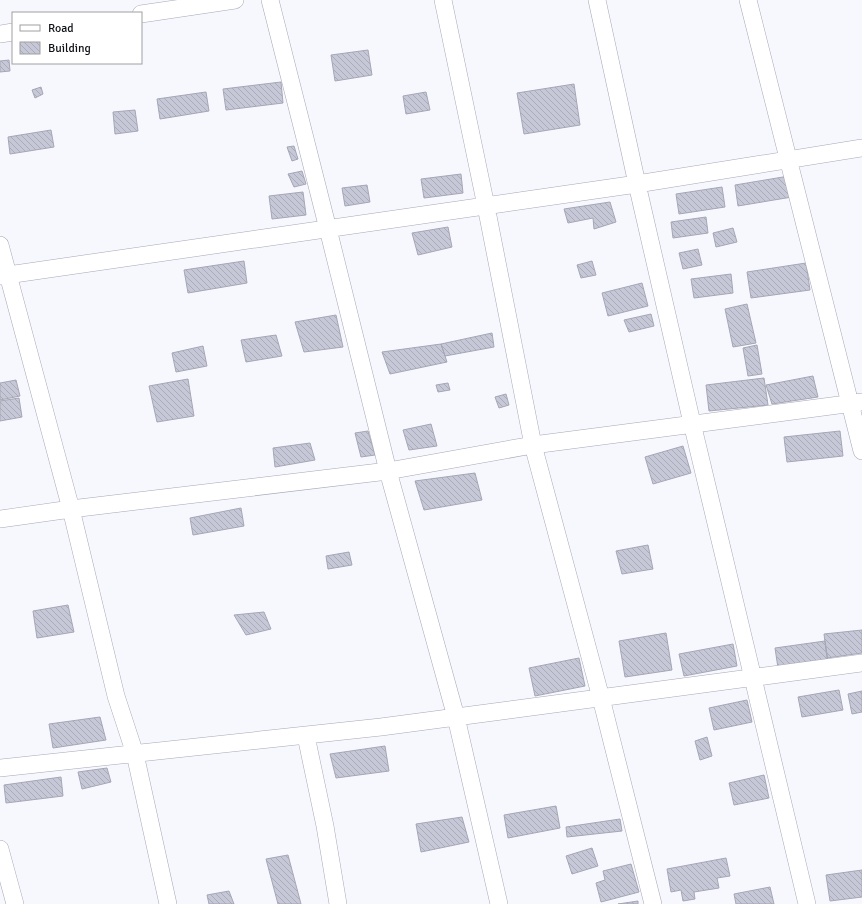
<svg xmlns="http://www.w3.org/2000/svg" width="862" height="904" font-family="Signika,sans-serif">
<defs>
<pattern id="building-back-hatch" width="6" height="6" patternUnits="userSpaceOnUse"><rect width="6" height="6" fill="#c6c8d7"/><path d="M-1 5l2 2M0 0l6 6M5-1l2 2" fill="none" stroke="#a9abb8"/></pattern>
</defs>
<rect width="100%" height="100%" fill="#f7f7fe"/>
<!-- building -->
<path fill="url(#building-back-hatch)" stroke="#a5a7b5" d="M 368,50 L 372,75 L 335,81 L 331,55 Z
M 9,60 L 10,71 L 0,72 L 0,61 Z
M 281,82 L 283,103 L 226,110 L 223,89 Z
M 574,84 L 580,125 L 524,134 L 517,93 Z
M 41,87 L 43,94 L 35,98 L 32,90 Z
M 206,92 L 209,111 L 160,119 L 157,99 Z
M 426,92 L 430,110 L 406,114 L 403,96 Z
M 135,110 L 138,131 L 115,134 L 113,112 Z
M 51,130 L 54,147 L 10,154 L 8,137 Z
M 294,146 L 298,159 L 292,161 L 287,147 Z
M 302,171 L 306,184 L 294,187 L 288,174 Z
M 461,174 L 463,193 L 424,198 L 421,179 Z
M 789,176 L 792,197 L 738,206 L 735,185 Z
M 367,185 L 370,202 L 345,206 L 342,188 Z
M 722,187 L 725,207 L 679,214 L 676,194 Z
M 303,192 L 306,215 L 272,219 L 269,196 Z
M 610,202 L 616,222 L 594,229 L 593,218 L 568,223 L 564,209 Z
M 706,217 L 708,233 L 673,238 L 671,222 Z
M 448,227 L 452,247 L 418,255 L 412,233 Z
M 733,228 L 737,242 L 716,247 L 713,233 Z
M 698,249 L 702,265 L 683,269 L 679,253 Z
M 244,261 L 247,283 L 188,293 L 184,270 Z
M 592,261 L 596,275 L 581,278 L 577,265 Z
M 806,263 L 810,290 L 751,298 L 747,272 Z
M 731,274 L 733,293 L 694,298 L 691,279 Z
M 642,283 L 648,306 L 608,316 L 602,293 Z
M 747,304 L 756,343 L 733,347 L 725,309 Z
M 651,314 L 654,326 L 629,332 L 624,320 Z
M 336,315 L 343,347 L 304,352 L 295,322 Z
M 492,333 L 494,347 L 445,356 L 441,344 Z
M 276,335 L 282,356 L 246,362 L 241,340 Z
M 441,344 L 447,362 L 390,374 L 382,352 Z
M 757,345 L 762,374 L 748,376 L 743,348 Z
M 203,346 L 207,366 L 176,372 L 172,353 Z
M 813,376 L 818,397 L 772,404 L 766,385 Z
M 764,378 L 768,405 L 709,411 L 706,385 Z
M 188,379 L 194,416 L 157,422 L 149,386 Z
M 16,380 L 20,396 L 0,400 L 0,383 Z
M 448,383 L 450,390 L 438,392 L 436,385 Z
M 506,394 L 509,405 L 499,408 L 495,397 Z
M 19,398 L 22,417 L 0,421 L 0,401 Z
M 431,424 L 437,446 L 409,450 L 403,430 Z
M 368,431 L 375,455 L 361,457 L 355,433 Z
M 840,431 L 843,456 L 787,462 L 784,437 Z
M 310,443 L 315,460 L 275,467 L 273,448 Z
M 683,446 L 691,473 L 653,484 L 645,457 Z
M 475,473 L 482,500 L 424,510 L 415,481 Z
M 241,508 L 244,526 L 193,535 L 190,518 Z
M 648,545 L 653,569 L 622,574 L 616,551 Z
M 349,552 L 352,565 L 328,569 L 326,556 Z
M 68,605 L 74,632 L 37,638 L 33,611 Z
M 264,612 L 271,629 L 246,635 L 234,615 Z
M 862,630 L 862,653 L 827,658 L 824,634 Z
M 666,633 L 672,670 L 625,677 L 619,641 Z
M 825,641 L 828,661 L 778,668 L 775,648 Z
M 733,644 L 737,666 L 684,676 L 679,654 Z
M 579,658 L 585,686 L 535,696 L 529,668 Z
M 839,690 L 843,710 L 802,717 L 798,697 Z
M 862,691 L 862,712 L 852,714 L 848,694 Z
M 747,700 L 752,722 L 714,730 L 709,708 Z
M 100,717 L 106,740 L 53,748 L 49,724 Z
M 707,737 L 712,756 L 700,760 L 695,741 Z
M 385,746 L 389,771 L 336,778 L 330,754 Z
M 107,768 L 111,782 L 82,789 L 78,772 Z
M 764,775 L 769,798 L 734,805 L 729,783 Z
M 61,777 L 63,796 L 6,803 L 4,785 Z
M 556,806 L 560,828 L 508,838 L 504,815 Z
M 462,817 L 469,842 L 421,852 L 416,824 Z
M 620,819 L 622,831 L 567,837 L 566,827 Z
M 592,848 L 598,866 L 572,874 L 566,856 Z
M 288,855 L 301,904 L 278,904 L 266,859 Z
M 726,858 L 730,876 L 717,878 L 719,888 L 694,892 L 695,899 L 683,901 L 681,890 L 671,892 L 667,869 Z
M 631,864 L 639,892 L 601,902 L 596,883 L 605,880 L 603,871 Z
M 862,870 L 862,897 L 830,901 L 826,875 Z
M 770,887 L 774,904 L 736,904 L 734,894 Z
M 229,891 L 234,904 L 209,904 L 207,895 Z
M 638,901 L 638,904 L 618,904 Z"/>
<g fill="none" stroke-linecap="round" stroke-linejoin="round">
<!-- street casing -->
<g stroke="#a6a8b7" stroke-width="18">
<path id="street" d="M 270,0 L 328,229 L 388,471 L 456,717 L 499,904
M 443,0 L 486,206 L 533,445 L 601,698 L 653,904
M 597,0 L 637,184 L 692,423 L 807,904
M 748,0 L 862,451
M 141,14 L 235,0
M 0,34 L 13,32
M 0,245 L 71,509 L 116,696 L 135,754 L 168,904
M 0,276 L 637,184 L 862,148
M 0,519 L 71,509 L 388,471 L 533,445 L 862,402
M 306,736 L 325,826 L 338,904
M 0,768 L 381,727 L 862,663
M 0,849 L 15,904"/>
</g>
<!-- street -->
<use href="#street" stroke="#fff" stroke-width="17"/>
</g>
<!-- legend -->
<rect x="12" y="12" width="130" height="52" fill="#ffffff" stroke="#9fa0a2"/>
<rect x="20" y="25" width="20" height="6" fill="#ffffff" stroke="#9fa0a2"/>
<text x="48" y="32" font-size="12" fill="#101116">Road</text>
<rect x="20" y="42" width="20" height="12" fill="url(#building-back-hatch)" stroke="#9fa0a2"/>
<text x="48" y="52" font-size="12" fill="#101116">Building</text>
</svg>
